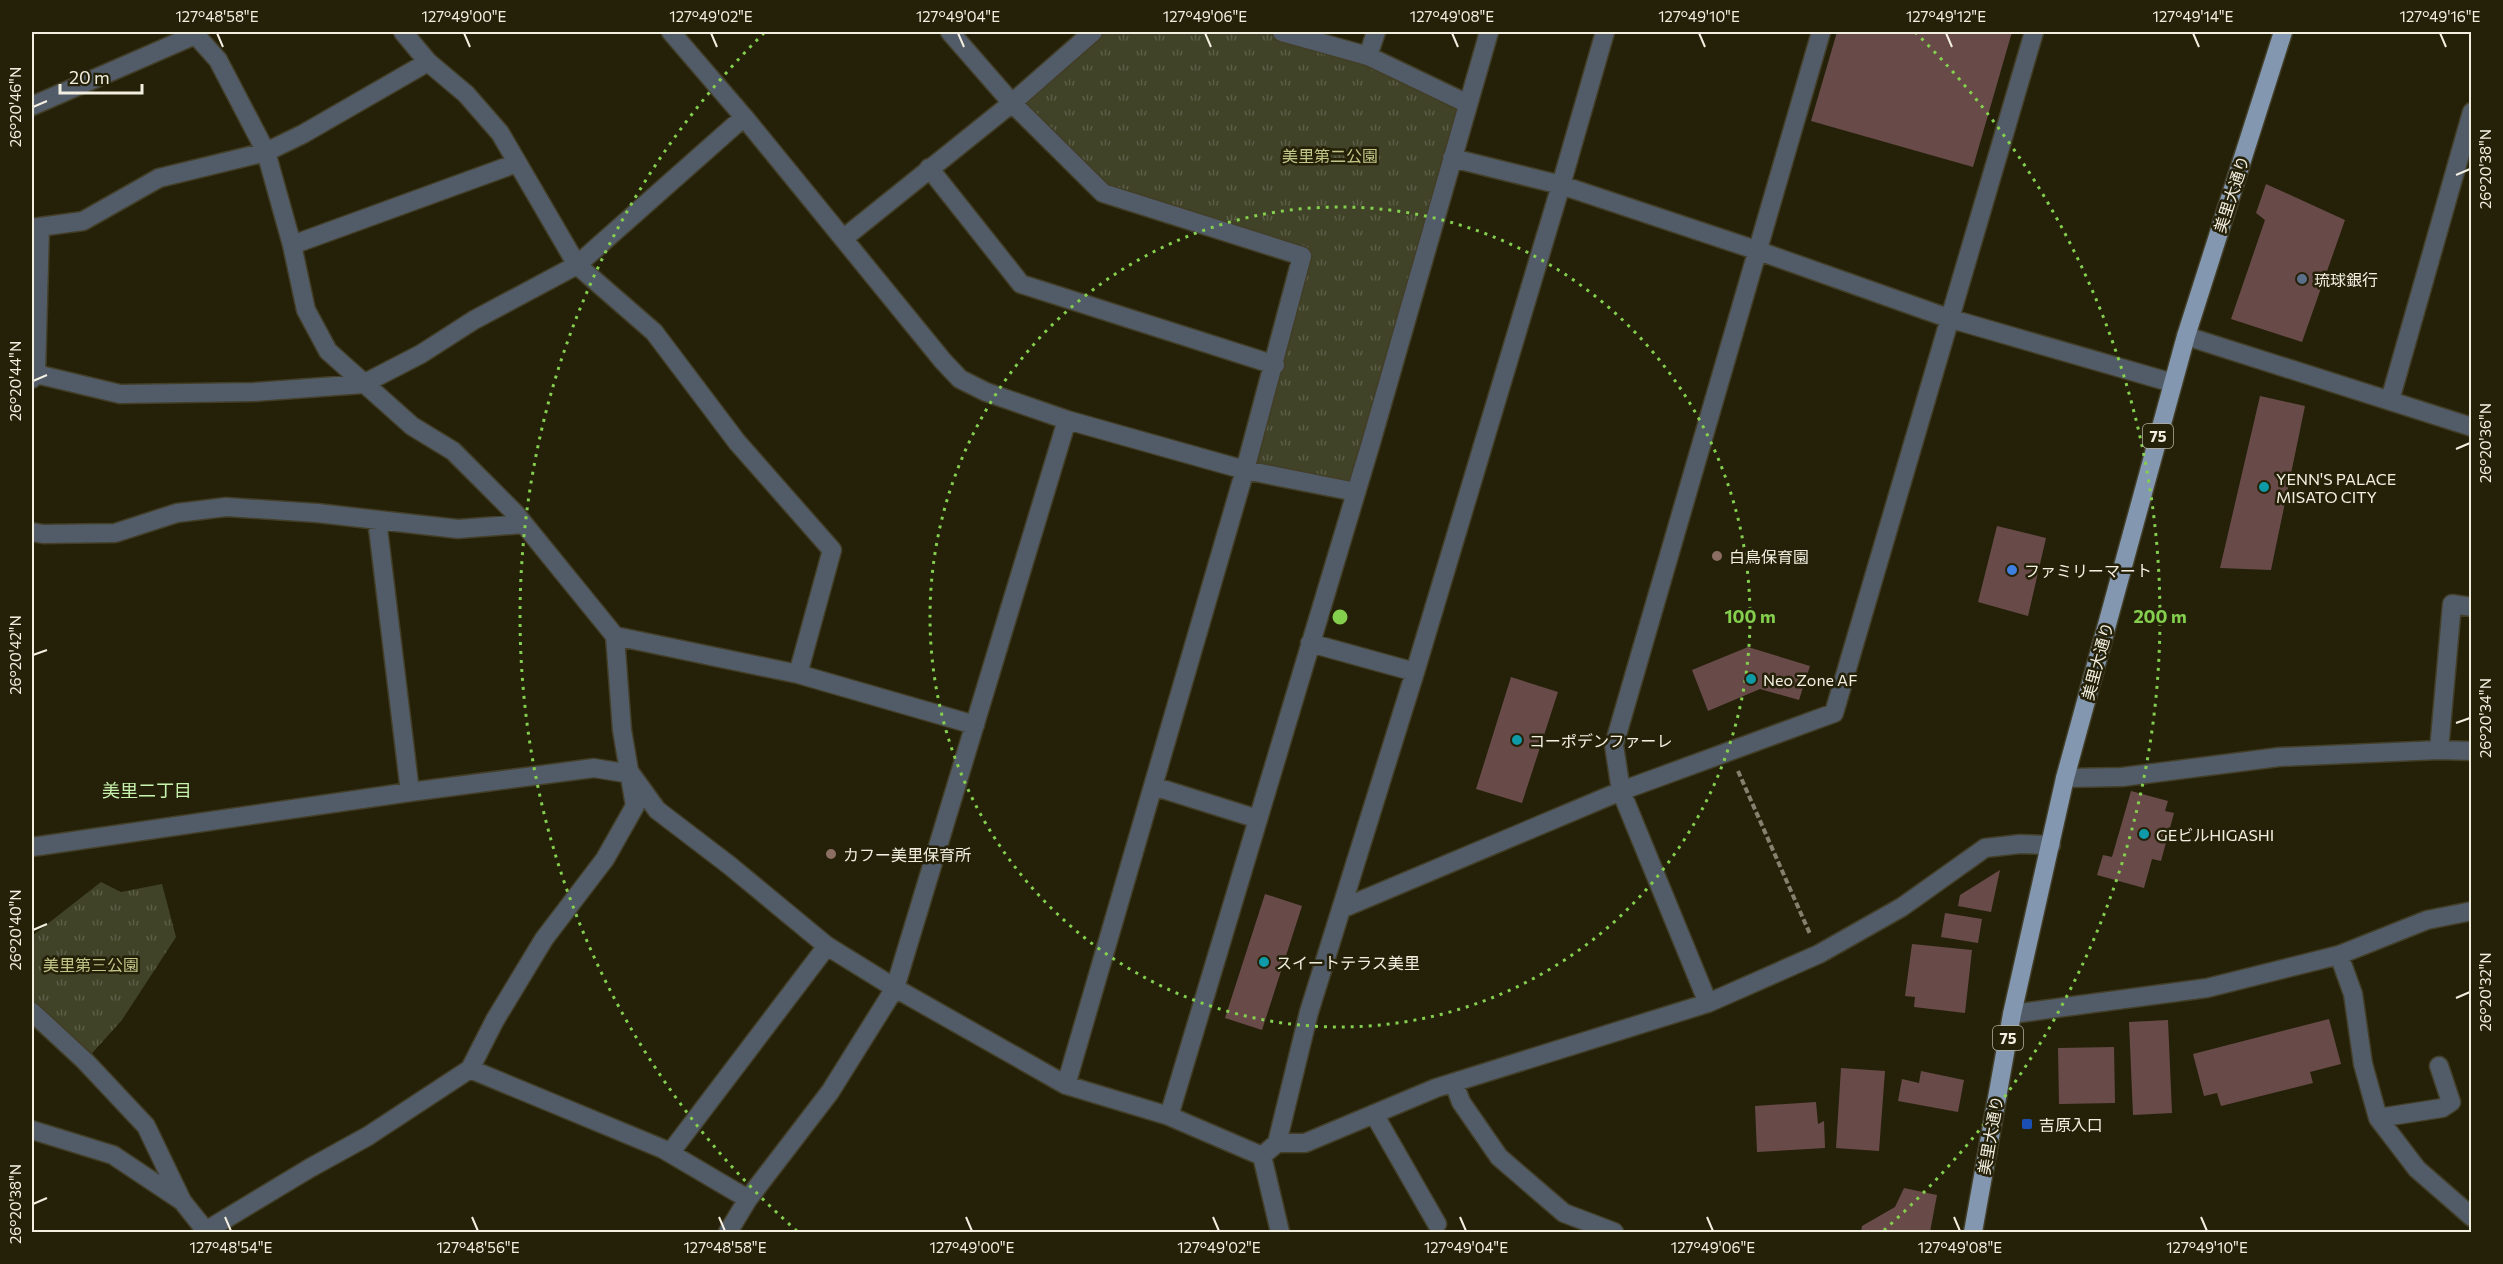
<svg xmlns="http://www.w3.org/2000/svg" width="2503" height="1264" font-family="Commissioner,'Noto Sans JP',sans-serif">
<defs>
<pattern id="park-tufts" width="24" height="20" patternUnits="userSpaceOnUse" patternTransform="scale(1.5)"><rect width="24" height="20" fill="#404328"/><path d="M3 7l-1-3M5 7V3M7 7l1-3M15 17l-1-3M17 17v-4M19 17l1-3" fill="none" stroke="#5c5e47"/></pattern>
</defs>
<rect width="100%" height="100%" fill="#252109"/>
<!-- park -->
<path fill="url(#park-tufts)" d="M 1093,32 L 1282,32 L 1468,104 L 1356,492 L 1245,470 L 1302,256 L 1103,193 L 1012,103 Z
M 101,882 L 121,892 L 162,884 L 176,937 L 122,1020 L 85,1061 L 32,1012 L 32,936 Z"/>
<!-- building -->
<path fill="#684b48" d="M 1837,32 L 2012,32 L 1973,167 L 1811,121 Z
M 2266,184 L 2345,220 L 2302,342 L 2231,319 L 2265,220 L 2256,213 Z
M 2260,396 L 2305,406 L 2271,570 L 2220,568 Z
M 1997,526 L 2046,538 L 2028,616 L 1978,602 Z
M 1748,647 L 1810,666 L 1799,700 L 1760,689 L 1708,711 L 1692,670 Z
M 1511,677 L 1558,692 L 1522,803 L 1476,789 Z
M 2131,791 L 2168,801 L 2165,811 L 2174,813 L 2161,861 L 2152,859 L 2144,888 L 2097,875 L 2103,855 L 2112,857 Z
M 2000,870 L 1991,912 L 1958,906 L 1960,895 Z
M 1265,894 L 1302,906 L 1262,1030 L 1225,1018 Z
M 1945,913 L 1982,919 L 1978,943 L 1941,937 Z
M 1912,944 L 1972,950 L 1965,1013 L 1914,1007 L 1915,997 L 1905,996 Z
M 2329,1019 L 2341,1064 L 2310,1072 L 2313,1083 L 2221,1106 L 2217,1093 L 2204,1096 L 2193,1054 Z
M 2168,1020 L 2172,1113 L 2133,1115 L 2129,1022 Z
M 2114,1047 L 2115,1103 L 2059,1104 L 2058,1048 Z
M 1841,1068 L 1885,1071 L 1879,1151 L 1836,1148 Z
M 1921,1071 L 1964,1080 L 1958,1112 L 1898,1101 L 1902,1079 L 1919,1083 Z
M 1816,1102 L 1818,1124 L 1824,1121 L 1825,1148 L 1757,1152 L 1755,1106 Z
M 1904,1188 L 1937,1195 L 1930,1232 L 1861,1232 L 1862,1226 L 1895,1207 Z"/>
<g fill="none" stroke-linecap="round" stroke-linejoin="round">
<!-- street casing -->
<g stroke="#423e27" stroke-width="21">
<path id="street" d="M 193,32 L 218,60 L 266,152 L 292,245 L 306,310 L 328,351 L 412,426 L 453,451 L 515,513 L 615,636 L 622,730 L 635,806 L 605,859 L 544,939 L 495,1020 L 470,1069 L 368,1136 L 310,1168 L 204,1232
M 403,32 L 428,62 L 466,94 L 500,133 L 577,265 L 654,332 L 737,442 L 832,550 L 798,674
M 671,32 L 744,117 L 943,361 L 960,379 L 986,392 L 1067,420 L 1245,470 L 1356,492
M 950,32 L 1012,103 L 1103,193 L 1302,256 L 1245,470 L 1066,1085
M 1282,32 L 1368,56 L 1468,104
M 1368,56 L 1376,32
M 32,106 L 195,35 L 198,32
M 1452,158 L 1561,185 L 1756,250 L 1948,318 L 2173,383
M 929,168 L 1021,284 L 1275,365
M 32,228 L 83,221 L 159,178 L 266,152 L 303,134 L 428,62
M 844,238 L 1012,103 L 1093,32
M 292,245 L 517,163
M 2186,336 L 2472,427
M 36,374 L 120,394 L 254,392 L 363,384 L 421,354 L 474,320 L 577,265 L 744,117
M 32,379 L 36,374 L 40,227
M 2390,400 L 2472,112
M 377,520 L 410,792
M 32,532 L 43,534 L 115,533 L 177,513 L 226,507 L 317,513 L 458,529 L 524,524
M 615,636 L 798,674 L 975,725
M 1310,643 L 1415,672
M 2439,750 L 2452,604 L 2472,607
M 2065,778 L 2122,777 L 2279,757 L 2439,750 L 2472,751
M 1153,786 L 1258,819
M 32,847 L 410,792 L 594,768 L 631,774 L 657,810 L 729,865 L 827,946 L 895,988 L 1066,1085 L 1169,1116 L 1262,1156 L 1277,1143 L 1305,1143 L 1436,1088 L 1708,1003 L 1819,954 L 1902,907 L 1985,848 L 2020,844 L 2051,845
M 1341,909 L 1621,791 L 1834,713 L 2034,32
M 2339,955 L 2427,920 L 2472,911
M 1708,1003 L 1621,791 L 1614,745 L 1821,32
M 32,1012 L 85,1061 L 146,1126 L 182,1201
M 2012,1014 L 2207,988 L 2339,955 L 2353,994 L 2363,1064 L 2378,1118 L 2417,1169 L 2472,1217
M 470,1069 L 663,1149 L 748,1199
M 1454,1083 L 1461,1102 L 1499,1157 L 1564,1213 L 1614,1232
M 1374,1114 L 1437,1224
M 1169,1116 L 1370,446 L 1489,32
M 2378,1118 L 2442,1108 L 2451,1102 L 2439,1066
M 32,1130 L 113,1155 L 182,1201 L 206,1231
M 1277,1143 L 1309,1012 L 1415,672 L 1561,185 L 1605,32
M 670,1153 L 827,946
M 1262,1156 L 1280,1232
M 728,1232 L 748,1199 L 830,1092 L 895,988 L 1067,420"/>
</g>
<!-- primary casing -->
<g stroke="#423e27" stroke-width="21">
<path id="primary" d="M 1973,1232 L 2012,1014 L 2065,778 L 2186,336 L 2283,32"/>
</g>
<!-- path -->
<path stroke="#85816e" stroke-width="4" stroke-dasharray="6 3" stroke-linecap="butt" d="M 1738,771 L 1810,934"/>
<!-- street -->
<use href="#street" stroke="#525c68" stroke-width="18"/>
<!-- primary -->
<use href="#primary" stroke="#8397b0" stroke-width="18"/>
</g>
<!-- ticks -->
<path fill="none" stroke="#f2efe1" stroke-width="2" d="M 217,33 L 223,47M 464,33 L 470,47M 711,33 L 717,47M 958,33 L 964,47M 1205,33 L 1211,47M 1452,33 L 1458,47M 1699,33 L 1705,47M 1946,33 L 1952,47M 2193,33 L 2199,47M 2440,33 L 2446,47M 33,107 L 47,101M 2456,175 L 2470,169M 33,381 L 47,375M 2456,449 L 2470,443M 33,655 L 47,650M 2456,723 L 2470,718M 33,930 L 47,924M 2456,998 L 2470,992M 33,1204 L 47,1198M 225,1217 L 231,1231M 472,1217 L 478,1231M 719,1217 L 725,1231M 966,1217 L 972,1231M 1213,1217 L 1219,1231M 1460,1217 L 1466,1231M 1707,1217 L 1713,1231M 1954,1217 L 1960,1231M 2201,1217 L 2207,1231"/>
<!-- distance rings -->
<g fill="none" stroke="#84cf4d" stroke-width="3" stroke-dasharray="3 6">
<circle cx="1340" cy="617" r="410"/>
<path d="M797 1231A820 820 0 0 1 765 32M1915 32A820 820 0 0 1 1883 1231"/>
</g>
<!-- markers -->
<circle fill="#5c6f8a" stroke="#252109" stroke-width="2" cx="2302" cy="279" r="6"/>
<g fill="#0f9aa8" stroke="#252109" stroke-width="2">
<circle cx="2264" cy="487" r="6"/>
<circle cx="1751" cy="679" r="6"/>
<circle cx="1517" cy="740" r="6"/>
<circle cx="2144" cy="834" r="6"/>
<circle cx="1264" cy="962" r="6"/>
</g>
<g fill="#8d6e63" stroke="#252109" stroke-width="2">
<circle cx="1717" cy="556" r="6"/>
<circle cx="831" cy="854" r="6"/>
</g>
<circle fill="#3f7fe0" stroke="#252109" stroke-width="2" cx="2012" cy="570" r="6"/>
<rect fill="#1a4fb4" stroke="#252109" stroke-width="2" x="2021" y="1118" width="12" height="12" rx="3"/>
<g text-anchor="middle" dominant-baseline="central" stroke-width="5" stroke-linejoin="round" paint-order="stroke">
<!-- shield labels -->
<g fill="#252109" stroke="#b4b1a0" stroke-width="1.5">
<rect x="2143" y="424" width="30" height="24" rx="4.5"/>
<rect x="1993" y="1026" width="30" height="24" rx="4.5"/>
</g>
<g font-size="15" font-weight="bold" fill="#f2efe1">
<text x="2158" y="436">75</text>
<text x="2008" y="1038">75</text>
</g>
<!-- park labels -->
<g font-size="16" fill="#c2c789" stroke="#252109">
<text x="1330" y="155">美里第二公園</text>
<text x="91" y="964">美里第三公園</text>
</g>
<!-- street labels -->
<g font-size="16" fill="#f2efe1" stroke="#252109">
<text transform="translate(2231 194) rotate(-72)">美里大通り</text>
<text transform="translate(2097 661) rotate(-75)">美里大通り</text>
<text transform="translate(1990 1135) rotate(-80)">美里大通り</text>
</g>
<!-- poi labels -->
<g font-size="16" fill="#f2efe1" stroke="#252109" text-anchor="start">
<text x="2314" y="279">琉球銀行</text>
<text x="2276" y="478">YENN'S PALACE<tspan x="2276" dy="18">MISATO CITY</tspan></text>
<text x="1729" y="556">白鳥保育園</text>
<text x="2024" y="570">ファミリーマート</text>
<text x="1763" y="679">Neo Zone AF</text>
<text x="1529" y="740">コーポデンファーレ</text>
<text x="2156" y="834">GEビルHIGASHI</text>
<text x="843" y="854">カフー美里保育所</text>
<text x="1276" y="962">スイートテラス美里</text>
<text x="2039" y="1124">吉原入口</text>
</g>
<!-- neighbourhood labels -->
<g font-size="18" fill="#c7f2ae" stroke="#252109">
<text x="147" y="790">美里二丁目</text>
</g>
</g>
<circle cx="1340" cy="617" r="9" fill="#84cf4d" stroke="#252109" stroke-width="3"/>
<g font-size="18" text-anchor="middle" font-weight="bold" fill="#84cf4d" stroke="#252109" stroke-width="5" stroke-linejoin="round" paint-order="stroke">
<text x="1750" y="623">100 m</text>
<text x="2160" y="623">200 m</text>
</g>
<!-- border -->
<rect width="2503" height="1264" fill="none" stroke="#252109" stroke-width="66"/>
<!-- scale -->
<path d="M60 84v9h82v-9" fill="none" stroke="#f2efe1" stroke-width="3"/>
<text x="69" y="84" font-size="18" fill="#f2efe1" stroke="#252109" stroke-width="4.5" paint-order="stroke">20 m</text>
<rect x="33" y="33" width="2437" height="1198" fill="none" stroke="#f2efe1" stroke-width="2"/>
<g font-size="15" text-anchor="middle" fill="#f2efe1">
<text x="217" y="22">127°48'58"E</text>
<text x="464" y="22">127°49'00"E</text>
<text x="711" y="22">127°49'02"E</text>
<text x="958" y="22">127°49'04"E</text>
<text x="1205" y="22">127°49'06"E</text>
<text x="1452" y="22">127°49'08"E</text>
<text x="1699" y="22">127°49'10"E</text>
<text x="1946" y="22">127°49'12"E</text>
<text x="2193" y="22">127°49'14"E</text>
<text x="2440" y="22">127°49'16"E</text>
<text transform="translate(16 107) rotate(-90)" y="5">26°20'46"N</text>
<text transform="translate(2486 169) rotate(-90)" y="5">26°20'38"N</text>
<text transform="translate(16 381) rotate(-90)" y="5">26°20'44"N</text>
<text transform="translate(2486 443) rotate(-90)" y="5">26°20'36"N</text>
<text transform="translate(16 655) rotate(-90)" y="5">26°20'42"N</text>
<text transform="translate(2486 718) rotate(-90)" y="5">26°20'34"N</text>
<text transform="translate(16 930) rotate(-90)" y="5">26°20'40"N</text>
<text transform="translate(2486 992) rotate(-90)" y="5">26°20'32"N</text>
<text transform="translate(16 1204) rotate(-90)" y="5">26°20'38"N</text>
<text x="231" y="1253">127°48'54"E</text>
<text x="478" y="1253">127°48'56"E</text>
<text x="725" y="1253">127°48'58"E</text>
<text x="972" y="1253">127°49'00"E</text>
<text x="1219" y="1253">127°49'02"E</text>
<text x="1466" y="1253">127°49'04"E</text>
<text x="1713" y="1253">127°49'06"E</text>
<text x="1960" y="1253">127°49'08"E</text>
<text x="2207" y="1253">127°49'10"E</text>
</g>
</svg>
